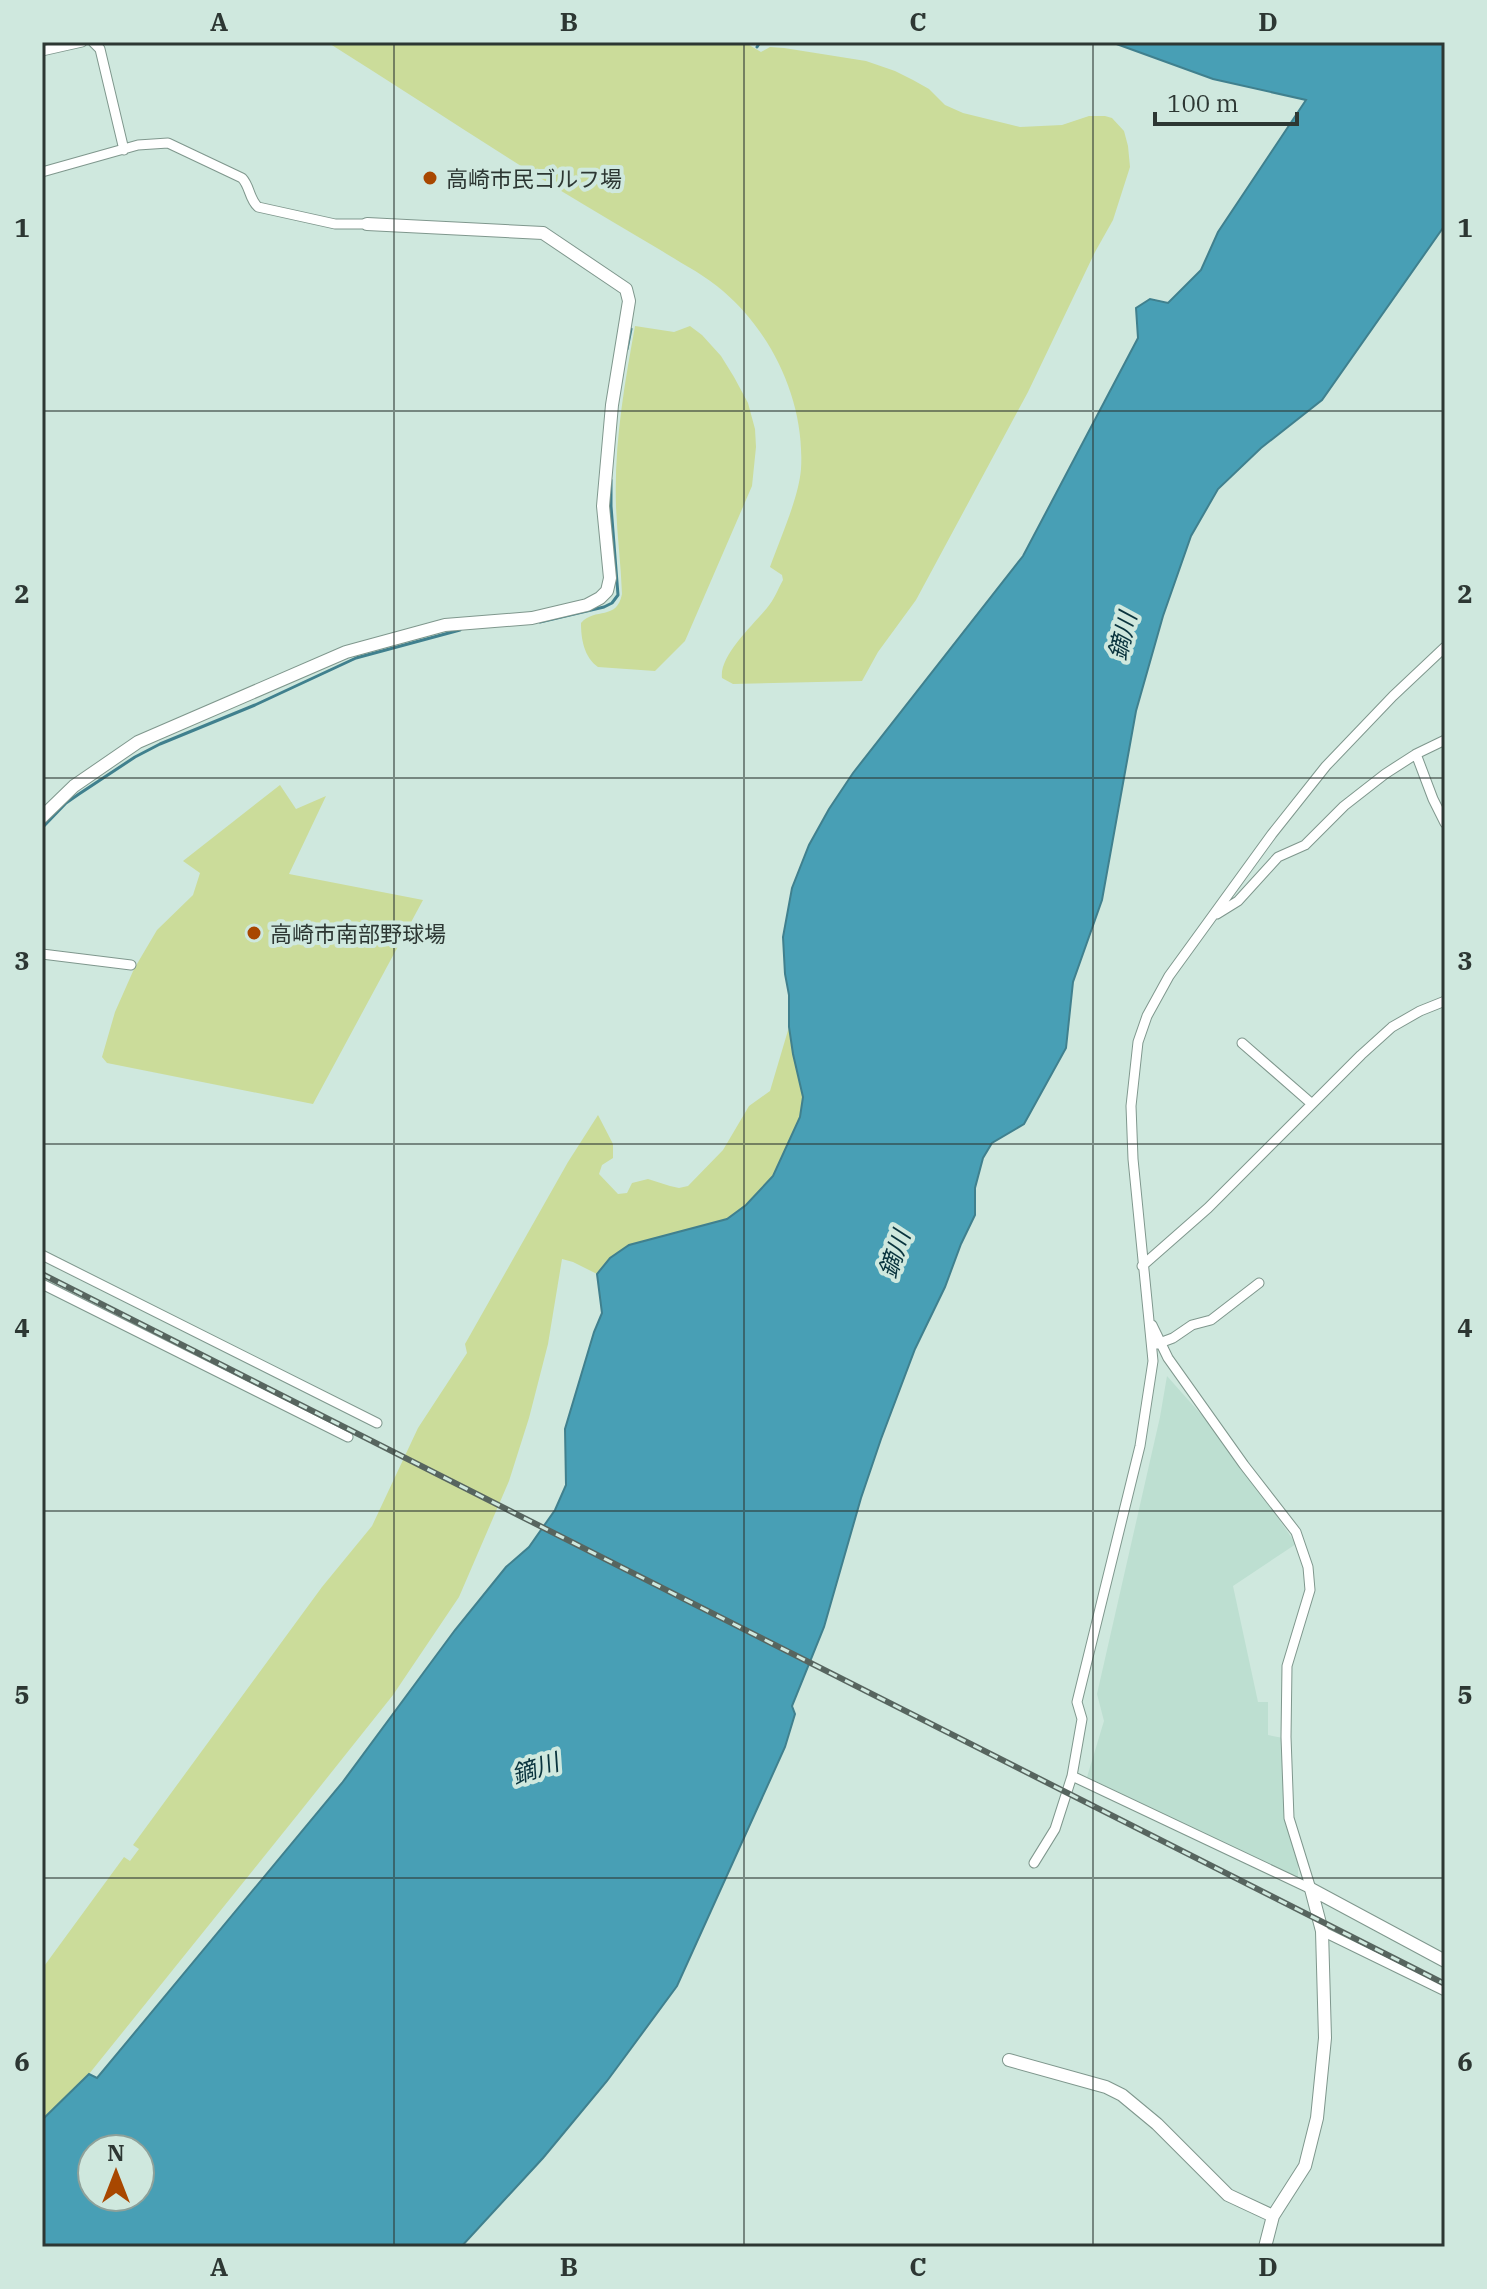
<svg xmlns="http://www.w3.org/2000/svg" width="1487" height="2289" font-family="'IBM Plex Serif','Noto Sans JP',serif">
<rect width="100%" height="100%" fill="#cfe8de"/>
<!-- built -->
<path fill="#bddfd1" d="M 1167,1376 L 1206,1420 L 1242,1466 L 1296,1544 L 1233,1586 L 1258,1702 L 1268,1702 L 1268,1735 L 1283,1738 L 1286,1818 L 1298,1862 L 1298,1879 L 1087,1777 L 1104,1721 L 1097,1694 L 1160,1417 Z"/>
<!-- green -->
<path fill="#cbdc9a" d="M 327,42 L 744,42 L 761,52 L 770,47 L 784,48 L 866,61 L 895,71 L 913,80 L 929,89 L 945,105 L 963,113 L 1020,127 L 1062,125 L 1089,116 L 1105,116 L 1112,118 L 1124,131 L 1128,146 L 1130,167 L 1113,220 L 1095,252 L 1028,392 L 916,600 L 878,652 L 862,681 L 733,684 L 722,678 C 719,656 753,625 767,608 C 774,600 778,589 783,580 L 782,575 L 770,567 C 780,539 799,497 801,469 C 805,402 773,334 723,291 C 705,275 682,264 662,251 C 627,230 592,210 558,189 C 480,141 404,90 327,42 Z
M 635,326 L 674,332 L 690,326 L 702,335 L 721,356 L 734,377 L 748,403 L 755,429 L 756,447 L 752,486 L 685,641 L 655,671 L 598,667 C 584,657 581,639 581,623 C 595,607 617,621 622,594 C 621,564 617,535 616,506 C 614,444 624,387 635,326 Z
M 280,785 L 296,809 L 326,796 L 289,874 L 423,900 L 313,1104 L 107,1063 L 102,1057 L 115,1012 L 134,969 L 157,930 L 193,895 L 200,873 L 183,861 Z
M 789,1027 L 803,1097 L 800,1117 L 773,1176 L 746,1205 L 727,1219 L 629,1245 L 611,1258 L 597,1274 L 573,1262 L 562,1259 L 548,1344 L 529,1418 L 509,1481 L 459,1597 L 393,1695 L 303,1808 L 89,2074 L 42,2119 L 42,1969 L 124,1857 L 130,1861 L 139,1849 L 133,1845 L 322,1587 L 372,1526 L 418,1428 L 467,1353 L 465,1344 L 568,1162 L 598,1115 L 613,1144 L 613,1158 L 602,1165 L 599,1174 L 618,1194 L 627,1193 L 632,1183 L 648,1179 L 670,1186 L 679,1188 L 688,1186 L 723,1150 L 749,1106 L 770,1091 Z"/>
<!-- water -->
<path fill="#489fb5" stroke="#40808e" stroke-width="2" fill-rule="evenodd" d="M 1111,42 L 1445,42 L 1445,225 L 1322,400 L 1261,448 L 1218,489 L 1191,536 L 1163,616 L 1136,711 L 1102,900 L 1073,982 L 1066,1048 L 1024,1124 L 992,1143 L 983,1158 L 975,1188 L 975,1215 L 961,1244 L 945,1287 L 915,1349 L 881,1439 L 861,1498 L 824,1627 L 792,1706 L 795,1714 L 785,1747 L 677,1986 L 607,2081 L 543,2158 L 461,2247 L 42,2247 L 42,2120 L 89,2074 L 97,2078 L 342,1783 L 455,1630 L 506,1567 L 529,1547 L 555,1510 L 566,1485 L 565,1429 L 594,1332 L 602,1313 L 597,1274 L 610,1258 L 629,1245 L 727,1219 L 746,1205 L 773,1176 L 800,1117 L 803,1097 L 793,1054 L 789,1027 L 789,995 L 785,974 L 783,937 L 792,888 L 809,845 L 829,809 L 853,773 L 1023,556 L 1138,338 L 1136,308 L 1150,299 L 1168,303 L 1201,270 L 1218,232 L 1306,100 L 1213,79 ZM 92,2149 L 140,2149 L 140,2197 L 92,2197 Z"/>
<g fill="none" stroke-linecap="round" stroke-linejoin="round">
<!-- stream -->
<path stroke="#40808e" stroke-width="3" d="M 757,47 L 760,42
M 627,349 L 631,329
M 540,622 L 604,607 L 612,603 L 618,595 L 611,506 L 611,480
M 42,828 L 66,803 L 79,794 L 135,757 L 160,744 L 255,705 L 356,658 L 460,630"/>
<!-- street casing -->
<g stroke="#7f978d" stroke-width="11">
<path id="street" d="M 93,42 L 100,49 L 124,150
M 42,51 L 82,42
M 42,172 L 138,145 L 168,143 L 242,178 C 250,186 249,199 258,207 L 335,224 L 367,224
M 1416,754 L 1433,799 L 1445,823
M 1217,914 L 1238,901 L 1278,857 L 1305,845 L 1344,806 L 1385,774 L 1416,754 L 1445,740
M 42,954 L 131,965
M 1242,1043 L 1312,1104
M 42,1255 L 377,1423
M 1142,1266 L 1208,1208 L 1361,1055 L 1392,1027 L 1420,1011 L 1445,1001
M 42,1284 L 348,1437
M 1152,1325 L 1168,1358 L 1244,1465 L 1296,1532 L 1308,1567 L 1310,1590 L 1287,1666 L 1286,1737 L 1289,1818 L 1311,1889
M 1157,1344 L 1173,1338 L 1192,1325 L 1211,1320 L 1259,1283
M 1072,1776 L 1311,1889
M 1034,1863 L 1055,1829 L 1072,1776 L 1082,1719 L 1077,1702 L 1140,1446 L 1153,1361 L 1133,1159 L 1131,1106 L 1138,1042 L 1147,1016 L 1169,976 L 1272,834 L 1326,766 L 1393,696 L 1445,647
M 1322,1931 L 1445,1991"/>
</g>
<!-- secondary casing -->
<g stroke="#7f978d" stroke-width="14">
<path id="secondary" d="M 42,817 L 74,786 L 138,742 L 346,652 L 445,625 L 532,618 L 587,605 L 600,598 L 607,591 L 610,578 L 603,506 L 612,405 L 629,301 L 626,289 L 543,233 L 367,224
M 1311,1889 L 1445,1961
M 1009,2060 L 1106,2087 L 1122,2095 L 1157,2124 L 1228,2195 L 1273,2216
M 1265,2247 L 1273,2216 L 1305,2166 L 1317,2118 L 1325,2038 L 1322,1931 L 1311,1889"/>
</g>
<!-- street -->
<use href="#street" stroke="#fff" stroke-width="9"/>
<!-- secondary -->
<use href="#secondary" stroke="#fff" stroke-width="12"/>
<!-- rail casing -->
<g stroke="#57655f" stroke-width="6">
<path id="rail" d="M 42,1274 L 1445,1984"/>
</g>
<!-- rail -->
<use href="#rail" stroke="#cfe8de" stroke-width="3" stroke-dasharray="9" stroke-linecap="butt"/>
</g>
<!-- grid -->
<path fill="none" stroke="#2d3733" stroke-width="2" stroke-opacity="0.55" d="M 394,42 L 394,2247M 744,42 L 744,2247M 1093,42 L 1093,2247M 42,411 L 1445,411M 42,778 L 1445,778M 42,1144 L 1445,1144M 42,1511 L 1445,1511M 42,1878 L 1445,1878"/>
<!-- markers -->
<g fill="#a84700" stroke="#cfe8de" stroke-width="3">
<circle cx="430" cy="178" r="8"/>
<circle cx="254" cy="933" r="8"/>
</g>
<g text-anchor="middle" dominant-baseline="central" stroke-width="8" stroke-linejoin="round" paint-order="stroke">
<!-- poi labels -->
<g font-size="22" fill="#2d3733" stroke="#cfe8de" text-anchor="start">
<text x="446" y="178">高崎市民ゴルフ場</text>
<text x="270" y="933">高崎市南部野球場</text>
</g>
<!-- water labels -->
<g font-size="24" font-style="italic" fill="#09333d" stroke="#cfe8de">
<text transform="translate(1122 636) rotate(-76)">鏑川</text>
<text transform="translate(894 1254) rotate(-71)">鏑川</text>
<text transform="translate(535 1768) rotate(-18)">鏑川</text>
</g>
</g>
<!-- border -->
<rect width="1487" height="2289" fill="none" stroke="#cfe8de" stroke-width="88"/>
<!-- north arrow -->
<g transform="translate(116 2173)"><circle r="38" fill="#cfe8de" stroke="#8ea19a" stroke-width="2"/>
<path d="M0-6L14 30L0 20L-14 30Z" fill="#a84700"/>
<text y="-12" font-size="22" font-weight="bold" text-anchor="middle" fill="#2d3733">N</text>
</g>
<!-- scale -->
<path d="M1155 112v12h142v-12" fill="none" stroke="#2d3733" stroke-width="4"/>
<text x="1167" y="112" font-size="24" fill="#2d3733" stroke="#cfe8de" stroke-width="6" paint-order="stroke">100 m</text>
<rect x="44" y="44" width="1399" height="2201" fill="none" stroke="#2d3733" stroke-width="3"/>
<g font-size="26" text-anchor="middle" font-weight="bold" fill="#2d3733">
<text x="219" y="31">A</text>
<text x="569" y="31">B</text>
<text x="918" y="31">C</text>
<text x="1268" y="31">D</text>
<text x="22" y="237">1</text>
<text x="1465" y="237">1</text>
<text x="22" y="603">2</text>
<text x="1465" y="603">2</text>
<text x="22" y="970">3</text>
<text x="1465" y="970">3</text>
<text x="22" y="1337">4</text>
<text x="1465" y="1337">4</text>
<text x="22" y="1704">5</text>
<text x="1465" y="1704">5</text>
<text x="22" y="2071">6</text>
<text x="1465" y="2071">6</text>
<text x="219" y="2276">A</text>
<text x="569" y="2276">B</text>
<text x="918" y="2276">C</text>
<text x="1268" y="2276">D</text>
</g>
</svg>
